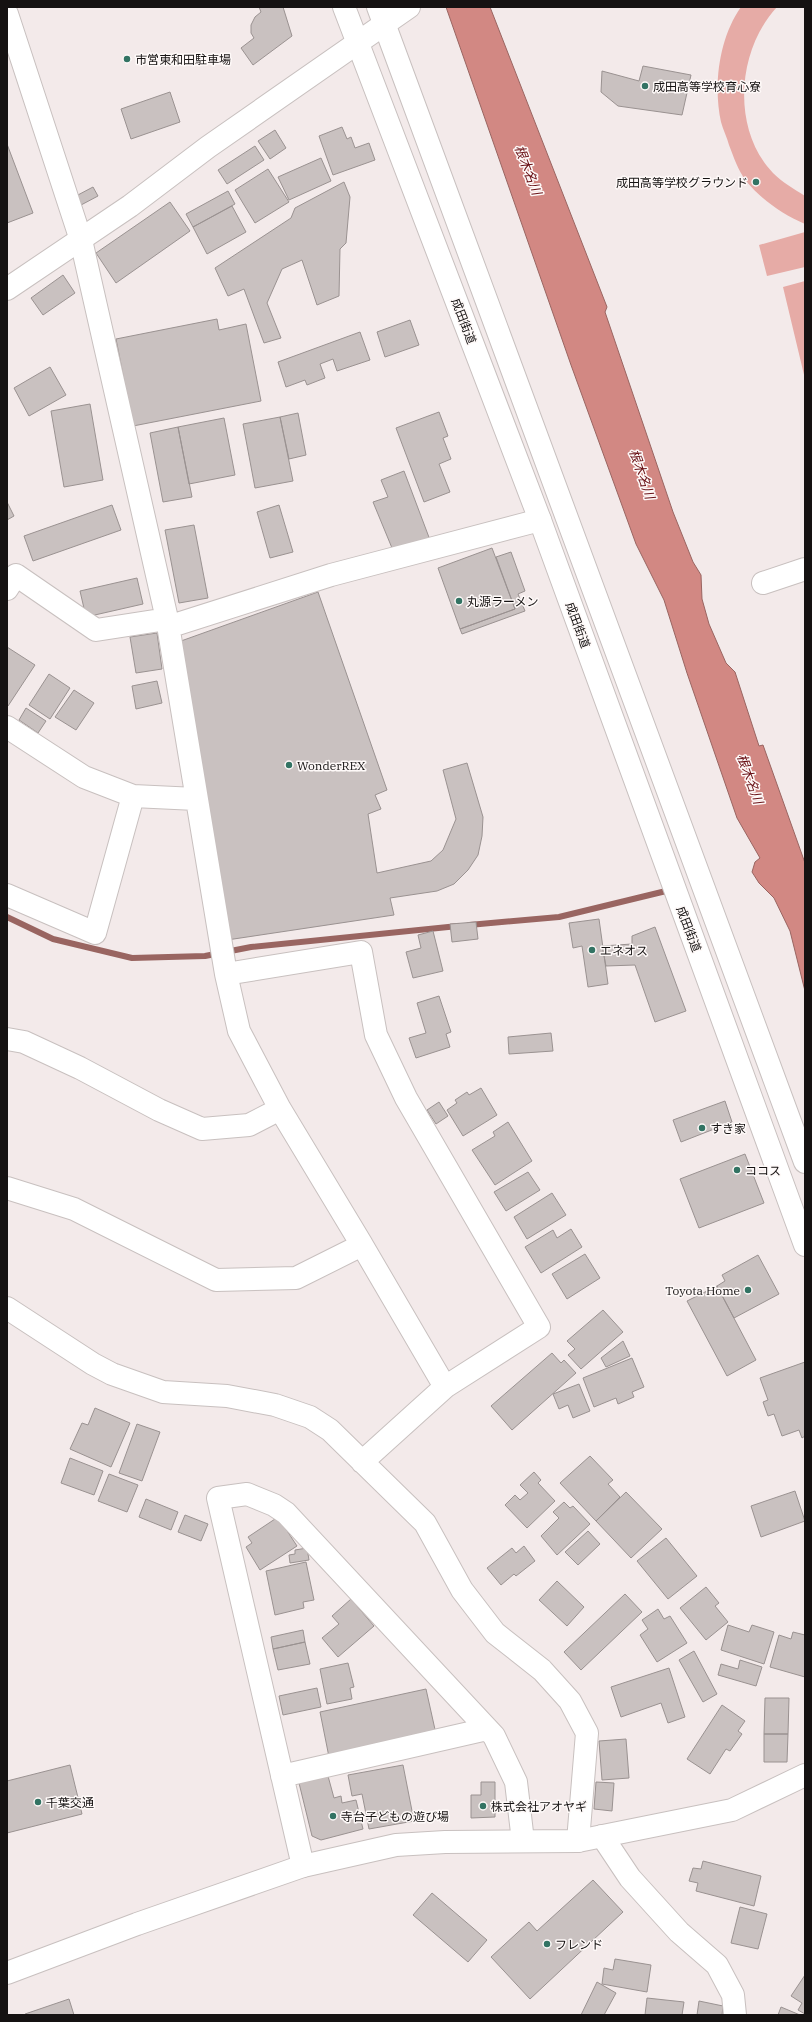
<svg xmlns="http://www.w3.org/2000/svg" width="812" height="2022" font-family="'IBM Plex Serif','Noto Sans JP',serif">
<rect width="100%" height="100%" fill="#f3eaea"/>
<!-- green -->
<path fill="#e6aba6" d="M 741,7 L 777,7 C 737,50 731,129 773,173 C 782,182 794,189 805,196 L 805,224 C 782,214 762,200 746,181 C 738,170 734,158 729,145 C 727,137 723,130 721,122 C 713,85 719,38 741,7 Z
M 805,232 L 805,267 L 767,276 L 759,245 Z
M 805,281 L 805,379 L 783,287 Z"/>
<!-- water -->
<path fill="#d28883" stroke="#996561" d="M 446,7 L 490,7 L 607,307 L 605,312 L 673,512 L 693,562 L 701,575 L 702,599 L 709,624 L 726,663 L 735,672 L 759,746 L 763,745 L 805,863 L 805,991 L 790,931 L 774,898 L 759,883 L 752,872 L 755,862 L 760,858 L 737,818 L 687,673 L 664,600 L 636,544 L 571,365 Z"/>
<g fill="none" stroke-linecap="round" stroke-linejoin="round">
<!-- stream -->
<path stroke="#996561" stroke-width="6" d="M 7,917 L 53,939 L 132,958 L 205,956 L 251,947 L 458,926
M 469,925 L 559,917 L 666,891 L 668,895"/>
</g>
<!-- building -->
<path fill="#c9c1c0" stroke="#9a9291" d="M 259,7 L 283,7 L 292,36 L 253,65 L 241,48 L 254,38 L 251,33 L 251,25 L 255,17 L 261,12 Z
M 643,66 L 691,75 L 682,115 L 618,106 L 601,92 L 602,71 L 639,81 Z
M 170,92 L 180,122 L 131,139 L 121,109 Z
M 342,127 L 347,139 L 351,137 L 355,148 L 369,143 L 375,160 L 333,175 L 319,136 Z
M 275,130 L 286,148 L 270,159 L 258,141 Z
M 7,144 L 33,213 L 7,223 Z
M 255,146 L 264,160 L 227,184 L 218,170 Z
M 321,158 L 331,181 L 289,200 L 278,177 Z
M 268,169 L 289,202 L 255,223 L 235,190 Z
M 344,182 L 350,197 L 346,243 L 340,249 L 339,296 L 317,305 L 302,260 L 282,269 L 267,303 L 281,338 L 264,343 L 244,289 L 228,296 L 215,268 L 291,218 L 295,208 Z
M 93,187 L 98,196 L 81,205 L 76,196 Z
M 228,191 L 235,204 L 193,227 L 186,214 Z
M 170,202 L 190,231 L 116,283 L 96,253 Z
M 232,206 L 246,232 L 207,254 L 193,227 Z
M 63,275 L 75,293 L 43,315 L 31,298 Z
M 217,319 L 219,330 L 246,324 L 261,401 L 133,426 L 116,339 Z
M 410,320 L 419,345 L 385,357 L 377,332 Z
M 360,332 L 370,360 L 337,371 L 333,359 L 320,364 L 325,378 L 307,385 L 305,380 L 286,387 L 278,362 Z
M 50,367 L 66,395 L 29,416 L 14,388 Z
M 90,404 L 103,480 L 64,487 L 51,411 Z
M 439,412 L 448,436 L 443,438 L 451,459 L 439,464 L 450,492 L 424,502 L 396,428 Z
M 298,413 L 306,455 L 289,459 L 280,417 Z
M 280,417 L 293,481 L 255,488 L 243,424 Z
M 224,418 L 235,475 L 189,484 L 178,427 Z
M 178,427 L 192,497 L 163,502 L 150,433 Z
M 404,471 L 430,540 L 392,548 L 373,502 L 388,497 L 381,480 Z
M 7,502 L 14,516 L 7,520 Z
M 112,505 L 121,530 L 33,561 L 24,536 Z
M 279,505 L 293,552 L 270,558 L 257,512 Z
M 194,525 L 208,598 L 179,603 L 165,530 Z
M 492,548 L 515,609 L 460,629 L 438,568 Z
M 511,552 L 525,591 L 518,594 L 525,611 L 462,634 L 460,629 L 515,609 L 496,557 Z
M 137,578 L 143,604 L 86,617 L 80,591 Z
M 318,592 L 387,790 L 375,795 L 381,809 L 368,814 L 377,873 L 431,861 L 443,850 L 456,819 L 443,770 L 467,763 L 483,817 L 482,836 L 478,855 L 468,870 L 454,884 L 437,891 L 390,898 L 394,915 L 227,940 L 181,641 Z
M 157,633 L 162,669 L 136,673 L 130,637 Z
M 7,647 L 35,665 L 8,706 L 7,705 Z
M 49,674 L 70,688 L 50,719 L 29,705 Z
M 157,681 L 162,703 L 136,709 L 132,686 Z
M 74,690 L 94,703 L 76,730 L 55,717 Z
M 26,708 L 46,721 L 38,733 L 19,720 Z
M 599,919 L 608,984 L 588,987 L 582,946 L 573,948 L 569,923 Z
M 476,922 L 478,939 L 452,942 L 450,924 Z
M 655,927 L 686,1011 L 655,1022 L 635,965 L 606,966 L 602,946 L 632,944 L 632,936 Z
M 433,931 L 443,971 L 413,978 L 406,952 L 421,948 L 418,935 Z
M 439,996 L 451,1032 L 446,1034 L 450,1047 L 416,1058 L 409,1038 L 426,1033 L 417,1003 Z
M 551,1033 L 553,1051 L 509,1054 L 508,1037 Z
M 481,1088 L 497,1115 L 463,1136 L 447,1110 L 457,1103 L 455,1100 L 467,1092 L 469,1095 Z
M 725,1101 L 732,1122 L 681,1142 L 673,1120 Z
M 439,1102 L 448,1116 L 436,1124 L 427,1110 Z
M 508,1122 L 532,1161 L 495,1185 L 472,1150 L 495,1136 L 493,1132 Z
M 745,1154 L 764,1203 L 699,1228 L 680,1179 Z
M 528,1172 L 540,1190 L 506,1211 L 494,1192 Z
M 552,1193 L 566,1215 L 527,1239 L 514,1217 Z
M 571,1229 L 582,1247 L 541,1273 L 525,1247 L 553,1230 L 557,1238 Z
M 585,1254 L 600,1278 L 567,1299 L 552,1274 Z
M 758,1255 L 779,1294 L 734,1318 L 717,1286 L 725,1281 L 722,1275 Z
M 717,1286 L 756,1360 L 727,1376 L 687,1301 Z
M 603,1310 L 623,1332 L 581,1369 L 568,1355 L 575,1349 L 567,1341 Z
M 623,1341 L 630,1356 L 606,1367 L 601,1358 Z
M 552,1353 L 561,1363 L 564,1360 L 576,1373 L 512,1430 L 491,1406 Z
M 632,1358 L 644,1387 L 632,1392 L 634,1397 L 618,1404 L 616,1398 L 594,1407 L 583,1378 Z
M 805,1362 L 805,1436 L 802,1438 L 799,1430 L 782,1436 L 774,1414 L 768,1416 L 763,1402 L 768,1400 L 760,1378 Z
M 579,1384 L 590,1411 L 573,1418 L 568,1405 L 559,1409 L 553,1394 Z
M 95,1408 L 130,1423 L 111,1467 L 70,1449 L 82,1423 L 88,1425 Z
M 137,1424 L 160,1432 L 142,1481 L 119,1473 Z
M 590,1456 L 613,1480 L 608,1484 L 620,1497 L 596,1521 L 560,1483 Z
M 70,1458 L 103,1471 L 94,1495 L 61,1483 Z
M 534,1472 L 541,1480 L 538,1483 L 555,1501 L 527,1528 L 505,1505 L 515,1495 L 520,1500 L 528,1493 L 520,1485 Z
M 109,1474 L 138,1485 L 127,1512 L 98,1501 Z
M 795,1491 L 805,1521 L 761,1537 L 751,1506 Z
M 626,1492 L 662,1529 L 631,1558 L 596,1521 Z
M 146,1499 L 178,1512 L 171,1530 L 139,1517 Z
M 564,1502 L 570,1508 L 573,1506 L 590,1524 L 557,1555 L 541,1536 L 559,1518 L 553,1512 Z
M 185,1515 L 208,1524 L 201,1541 L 178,1532 Z
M 278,1517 L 297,1546 L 260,1570 L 246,1547 L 252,1543 L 248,1537 Z
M 588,1531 L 600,1544 L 578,1565 L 565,1552 Z
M 666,1538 L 697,1576 L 668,1599 L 637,1561 Z
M 524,1546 L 535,1561 L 516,1576 L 514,1574 L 501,1585 L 487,1568 L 512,1548 L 516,1553 Z
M 307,1548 L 309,1560 L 290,1563 L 289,1555 L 295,1554 L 295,1550 Z
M 306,1562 L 314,1600 L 303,1602 L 304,1608 L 275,1615 L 266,1571 Z
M 557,1581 L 584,1607 L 567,1626 L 539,1600 Z
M 706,1587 L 719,1603 L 715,1606 L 728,1622 L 706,1640 L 680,1608 Z
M 625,1594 L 642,1612 L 581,1670 L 564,1652 Z
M 351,1599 L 374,1626 L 338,1657 L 322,1638 L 339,1624 L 332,1616 Z
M 658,1609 L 664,1619 L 670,1616 L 687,1643 L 657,1662 L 640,1635 L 648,1629 L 642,1620 Z
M 728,1625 L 749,1632 L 752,1625 L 774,1632 L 764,1664 L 721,1650 Z
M 303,1630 L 305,1642 L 273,1649 L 271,1637 Z
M 793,1632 L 805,1635 L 805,1677 L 770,1667 L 779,1635 L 791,1639 Z
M 305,1642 L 310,1664 L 278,1670 L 273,1649 Z
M 694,1651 L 717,1694 L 703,1702 L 679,1660 Z
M 740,1660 L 762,1667 L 756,1686 L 718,1675 L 721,1664 L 738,1669 Z
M 348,1663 L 354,1687 L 350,1688 L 352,1699 L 327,1704 L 320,1669 Z
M 669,1668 L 685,1717 L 668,1723 L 661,1703 L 621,1717 L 611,1687 Z
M 317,1688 L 321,1707 L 283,1715 L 279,1696 Z
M 426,1689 L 436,1734 L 329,1757 L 320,1712 Z
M 765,1698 L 789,1698 L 788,1734 L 764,1734 Z
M 722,1705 L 745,1721 L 738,1731 L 742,1734 L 730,1751 L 726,1749 L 710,1774 L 687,1759 Z
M 764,1734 L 788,1734 L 787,1762 L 764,1762 Z
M 626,1739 L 629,1778 L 602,1780 L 599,1741 Z
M 70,1765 L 82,1814 L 7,1833 L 7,1781 Z
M 403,1765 L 414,1821 L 369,1829 L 362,1794 L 352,1796 L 348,1775 Z
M 328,1776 L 334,1798 L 341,1796 L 342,1803 L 356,1800 L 363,1829 L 321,1840 L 312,1836 L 299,1783 Z
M 481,1782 L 495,1782 L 495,1817 L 471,1818 L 471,1795 L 481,1795 Z
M 596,1782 L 614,1783 L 612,1811 L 594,1809 Z
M 703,1861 L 761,1876 L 754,1906 L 696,1891 L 698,1883 L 689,1881 L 693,1868 L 701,1869 Z
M 593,1880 L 623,1912 L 530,1999 L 491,1957 L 529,1922 L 537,1931 Z
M 432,1893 L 487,1940 L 468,1962 L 413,1915 Z
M 740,1907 L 767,1914 L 758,1949 L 731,1943 Z
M 615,1959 L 651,1965 L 647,1992 L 602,1984 L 604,1968 L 613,1970 Z
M 805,1975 L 805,2014 L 798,2010 L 802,2003 L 791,1996 Z
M 597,1982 L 616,1993 L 604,2015 L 581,2015 Z
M 647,1998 L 684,2002 L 682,2015 L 645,2015 Z
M 69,1999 L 74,2015 L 26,2015 L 25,2014 Z
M 699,2001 L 723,2006 L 722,2015 L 697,2015 Z
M 781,2007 L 800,2015 L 778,2015 Z"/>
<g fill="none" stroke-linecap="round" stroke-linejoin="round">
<!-- minor casing -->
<g stroke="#c8c0bf" stroke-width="24">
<path id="minor" d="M 7,14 L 81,240 L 167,619
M 763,583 L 805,569
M 7,589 L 16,575 L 96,630 L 167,619 L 226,974 L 239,1031 L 280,1109 L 362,1245
M 168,627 L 331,575 L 540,520
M 7,727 L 84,777 L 133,796 L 196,799
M 7,895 L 95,933 L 133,796
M 226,974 L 361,952 L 376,1035 L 406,1098 L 539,1327 L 445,1387
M 7,1039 L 24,1042 L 80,1068 L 159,1110 L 202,1129 L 249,1125 L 280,1109
M 7,1188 L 74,1209 L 216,1280 L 296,1278 L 362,1245 L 445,1387 L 362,1462
M 7,1308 L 93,1364 L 112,1374 L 163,1392 L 227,1396 L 275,1405 L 310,1417 L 330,1430 L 425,1523 L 462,1590 L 495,1633 L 542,1670 L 570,1701 L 587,1733 L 578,1841
M 282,1776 L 487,1729
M 602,1836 L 630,1878 L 679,1932 L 717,1965 L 733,1995 L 735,2015
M 303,1866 L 218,1498 L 247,1494 L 274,1505 L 286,1513 L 494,1736 L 516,1782 L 523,1841"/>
</g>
<!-- tertiary casing -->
<g stroke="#c8c0bf" stroke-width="24">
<path id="tertiary" d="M 7,289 L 130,206 L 208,147 L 409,7
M 7,1973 L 137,1924 L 303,1866 L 396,1845 L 445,1842 L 578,1841 L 732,1810 L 805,1775"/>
</g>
<!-- trunk casing -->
<g stroke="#c8c0bf" stroke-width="24">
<path id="trunk" d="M 344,7 L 540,520 L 805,1245
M 378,7 L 805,1162"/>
</g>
<!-- minor -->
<use href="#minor" stroke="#fff" stroke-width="22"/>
<!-- tertiary -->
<use href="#tertiary" stroke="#fff" stroke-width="22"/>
<!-- trunk -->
<use href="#trunk" stroke="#fff" stroke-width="22"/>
</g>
<!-- markers -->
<g fill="#327363" stroke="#fef9f8" stroke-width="1.5">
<circle cx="127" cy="59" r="4"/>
<circle cx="645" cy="86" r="4"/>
<circle cx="756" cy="182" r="4"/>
<circle cx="459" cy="601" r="4"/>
<circle cx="289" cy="765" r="4"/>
<circle cx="592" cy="950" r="4"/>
<circle cx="702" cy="1128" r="4"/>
<circle cx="737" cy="1170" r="4"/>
<circle cx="748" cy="1290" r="4"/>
<circle cx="38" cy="1802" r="4"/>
<circle cx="483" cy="1806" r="4"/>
<circle cx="333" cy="1816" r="4"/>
<circle cx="547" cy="1944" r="4"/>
</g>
<g text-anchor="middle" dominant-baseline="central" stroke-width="3" stroke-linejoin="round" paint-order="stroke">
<!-- poi labels -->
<g font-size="12" fill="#151212" stroke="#fef9f8" text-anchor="start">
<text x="135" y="59">市営東和田駐車場</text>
<text x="653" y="86">成田高等学校育心寮</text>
<text x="748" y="182" text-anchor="end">成田高等学校グラウンド</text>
<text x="467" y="601">丸源ラーメン</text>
<text x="297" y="765">WonderREX</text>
<text x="600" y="950">エネオス</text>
<text x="710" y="1128">すき家</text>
<text x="745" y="1170">ココス</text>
<text x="740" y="1290" text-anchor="end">Toyota Home</text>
<text x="46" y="1802">千葉交通</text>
<text x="491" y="1806">株式会社アオヤギ</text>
<text x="341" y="1816">寺台子どもの遊び場</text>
<text x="555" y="1944">フレンド</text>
</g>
<!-- street labels -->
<g font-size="12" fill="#151212" stroke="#fef9f8">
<text transform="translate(464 321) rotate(69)">成田街道</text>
<text transform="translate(578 625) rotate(70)">成田街道</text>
<text transform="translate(689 929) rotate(69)">成田街道</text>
</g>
<!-- water labels -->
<g font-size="13" font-style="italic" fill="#691015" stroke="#fef9f8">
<text transform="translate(528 170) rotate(69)">根木名川</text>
<text transform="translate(642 474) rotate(71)">根木名川</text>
<text transform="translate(750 779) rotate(70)">根木名川</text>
</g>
</g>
<!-- border -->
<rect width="812" height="2022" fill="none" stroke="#151212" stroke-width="16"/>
</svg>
